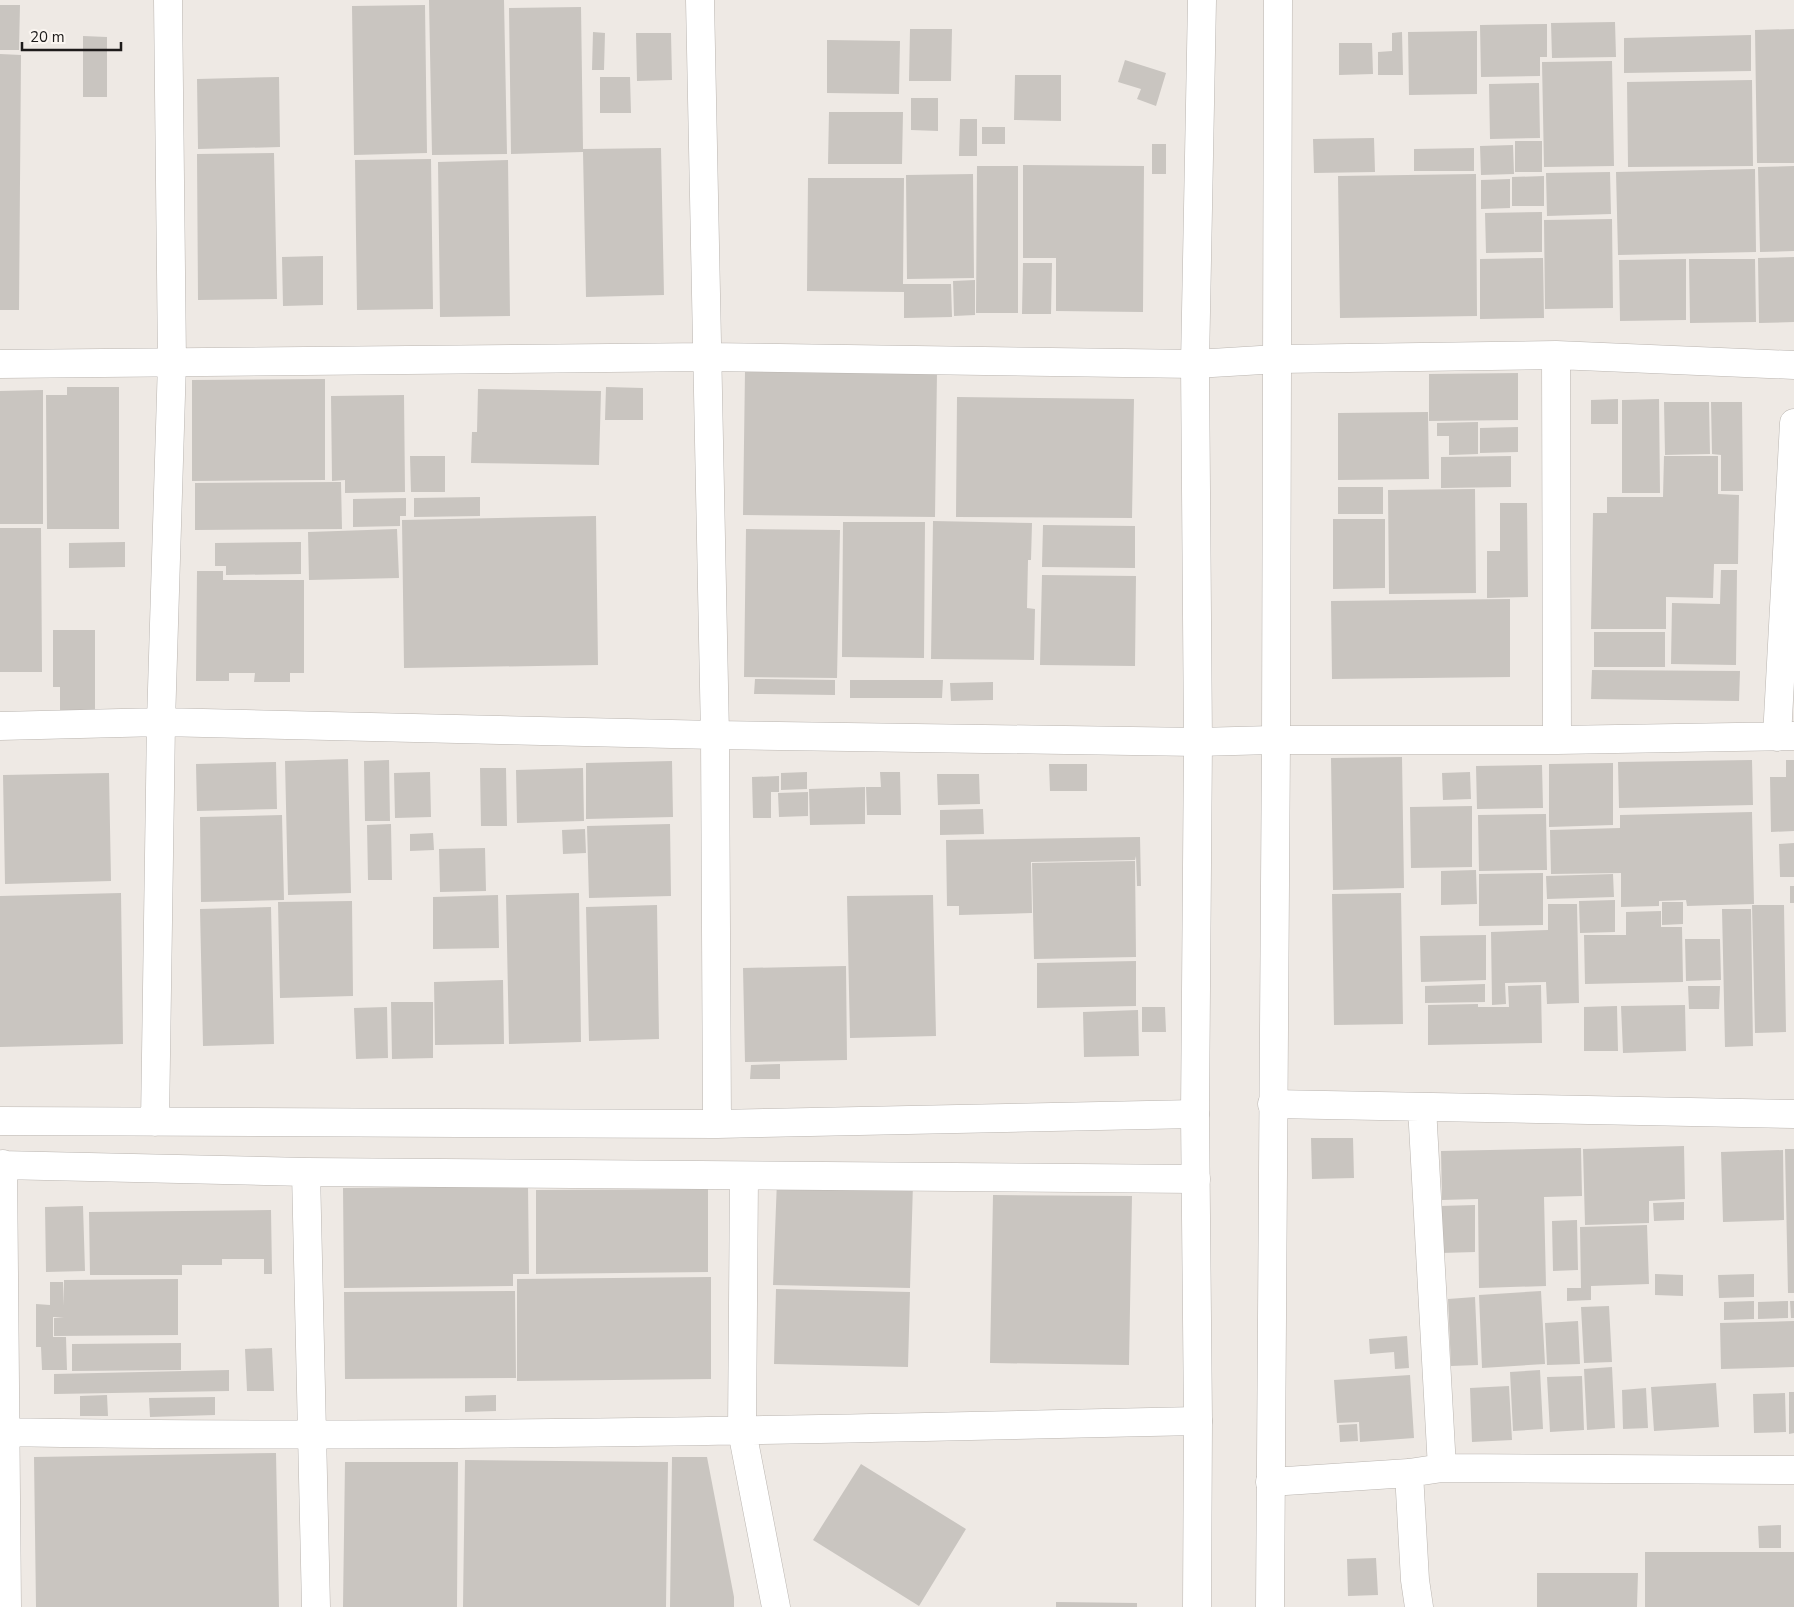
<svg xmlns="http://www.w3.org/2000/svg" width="1794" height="1607" font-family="'Nunito Sans',sans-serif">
<rect width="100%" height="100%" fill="#eee9e4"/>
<!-- building -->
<path fill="#c9c5c0" d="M 429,0 L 504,0 L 507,154 L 432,155 Z
M 0,5 L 20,5 L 19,50 L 0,50 Z
M 425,5 L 427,153 L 354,155 L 352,6 Z
M 581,7 L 583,149 L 661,148 L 664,295 L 586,297 L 583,152 L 511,154 L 509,8 Z
M 1615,22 L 1616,57 L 1552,58 L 1551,23 Z
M 1547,24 L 1547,57 L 1540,57 L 1540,76 L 1481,77 L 1480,25 Z
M 910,29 L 952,29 L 951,81 L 909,81 Z
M 1794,29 L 1794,163 L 1757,163 L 1755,30 Z
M 1477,31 L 1477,94 L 1409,95 L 1408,32 Z
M 593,32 L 605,33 L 604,70 L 592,70 Z
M 1402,32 L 1403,75 L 1378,75 L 1378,52 L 1392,51 L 1392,33 Z
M 636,33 L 671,33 L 672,80 L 637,81 Z
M 1751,35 L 1751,71 L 1624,73 L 1624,38 Z
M 83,36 L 107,37 L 107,97 L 83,97 Z
M 827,40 L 900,41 L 899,94 L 827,93 Z
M 1339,43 L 1372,43 L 1373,74 L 1339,75 Z
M 0,54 L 21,55 L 19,310 L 0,310 Z
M 1125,60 L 1166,73 L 1156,106 L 1137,99 L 1141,89 L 1118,82 Z
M 1612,61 L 1614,166 L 1544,167 L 1542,62 Z
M 1015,75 L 1061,75 L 1061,121 L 1014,120 Z
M 279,77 L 280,147 L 198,149 L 197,79 Z
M 600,77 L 630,77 L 631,113 L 600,113 Z
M 1752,80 L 1753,166 L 1628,167 L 1627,82 Z
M 1539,83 L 1540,138 L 1490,139 L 1489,84 Z
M 911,98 L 938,98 L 938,131 L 911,130 Z
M 829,112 L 903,112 L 902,164 L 828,164 Z
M 960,119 L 977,119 L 977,156 L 959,156 Z
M 982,127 L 1005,127 L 1005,144 L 982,144 Z
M 1374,138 L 1375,172 L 1314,173 L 1313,139 Z
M 1515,141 L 1542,141 L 1542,172 L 1515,172 Z
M 1152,144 L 1166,144 L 1166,174 L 1152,174 Z
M 1513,145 L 1514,174 L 1481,175 L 1480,146 Z
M 1474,148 L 1474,171 L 1414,171 L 1414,149 Z
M 274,153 L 277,299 L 198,300 L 197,154 Z
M 431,159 L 433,309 L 357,310 L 355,160 Z
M 508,160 L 510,316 L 440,317 L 438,162 Z
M 1023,165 L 1144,166 L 1143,312 L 1056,311 L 1056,258 L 1023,258 Z
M 977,166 L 1018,166 L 1018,313 L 976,313 Z
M 1794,166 L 1794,251 L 1760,252 L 1758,167 Z
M 1755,169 L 1756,252 L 1618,255 L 1616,172 Z
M 1610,172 L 1611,214 L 1547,216 L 1546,173 Z
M 973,174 L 974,278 L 907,279 L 906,175 Z
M 1476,174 L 1477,316 L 1340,318 L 1338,176 Z
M 1544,176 L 1544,206 L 1512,206 L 1512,177 Z
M 808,178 L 904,178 L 903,284 L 951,284 L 952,317 L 904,318 L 904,292 L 807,291 Z
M 1510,179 L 1510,208 L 1481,209 L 1481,180 Z
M 1542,212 L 1542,252 L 1486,253 L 1485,213 Z
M 1612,219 L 1613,308 L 1545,309 L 1544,220 Z
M 323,256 L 323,305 L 283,306 L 282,257 Z
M 1794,257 L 1794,322 L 1759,323 L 1758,258 Z
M 1543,258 L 1544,318 L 1480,319 L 1480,259 Z
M 1686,259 L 1686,320 L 1620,321 L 1619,260 Z
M 1689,259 L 1755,259 L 1756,322 L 1690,323 Z
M 1023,263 L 1052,263 L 1051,314 L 1022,314 Z
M 975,280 L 975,315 L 954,316 L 953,281 Z
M 745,371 L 937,372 L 935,517 L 743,515 Z
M 1518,373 L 1518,420 L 1429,421 L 1429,374 Z
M 325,379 L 325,480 L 192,481 L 192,380 Z
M 67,387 L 119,387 L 119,529 L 47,529 L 46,395 L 67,395 Z
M 606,387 L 643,388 L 643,420 L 605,420 Z
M 478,389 L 601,391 L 599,465 L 471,463 L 472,432 L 477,432 Z
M 43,390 L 43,524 L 0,524 L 0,391 Z
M 404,395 L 405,492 L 345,493 L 345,480 L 332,481 L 331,396 Z
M 957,397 L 1134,399 L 1132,518 L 956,517 Z
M 1618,399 L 1618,424 L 1591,424 L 1591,400 Z
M 1659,399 L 1660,493 L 1622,493 L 1622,400 Z
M 1664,402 L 1709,402 L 1710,454 L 1665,455 Z
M 1711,402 L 1742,402 L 1743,491 L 1721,491 L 1721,455 L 1712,454 Z
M 1428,412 L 1429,479 L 1338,480 L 1338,413 Z
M 1478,422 L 1478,454 L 1449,455 L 1449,436 L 1437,436 L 1437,423 Z
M 1518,427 L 1518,452 L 1480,453 L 1480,428 Z
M 410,456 L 445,456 L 445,492 L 411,492 Z
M 1511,456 L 1511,487 L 1441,488 L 1441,457 Z
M 1664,456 L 1718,456 L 1718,494 L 1739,495 L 1738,564 L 1714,564 L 1713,598 L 1666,597 L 1666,629 L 1591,629 L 1593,513 L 1607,513 L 1607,497 L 1663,497 Z
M 341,482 L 342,529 L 195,530 L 195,483 Z
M 1338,487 L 1383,487 L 1383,514 L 1338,514 Z
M 1475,489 L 1476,593 L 1389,594 L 1388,490 Z
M 480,497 L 480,516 L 414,517 L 414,498 Z
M 406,498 L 406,516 L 400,516 L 400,526 L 353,527 L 353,499 Z
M 1500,503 L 1527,503 L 1528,597 L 1487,598 L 1487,551 L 1500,551 Z
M 596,516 L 598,665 L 404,668 L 402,520 Z
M 1333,519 L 1385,519 L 1385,588 L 1333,589 Z
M 933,521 L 1032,523 L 1031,560 L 1028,560 L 1027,608 L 1035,609 L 1034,660 L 931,659 Z
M 843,522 L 925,522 L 924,658 L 842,657 Z
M 1043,525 L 1135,526 L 1135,568 L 1042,567 Z
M 0,528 L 41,528 L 42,672 L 0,672 Z
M 397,529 L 399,578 L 309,580 L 308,532 Z
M 746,529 L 840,530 L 837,678 L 744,677 Z
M 125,542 L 125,567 L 69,568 L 69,543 Z
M 301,542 L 301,574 L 226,575 L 226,566 L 215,566 L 215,543 Z
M 1721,570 L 1737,570 L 1736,665 L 1671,664 L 1672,603 L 1720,604 Z
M 197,571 L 223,571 L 223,580 L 304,580 L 304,673 L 290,673 L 290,682 L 254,682 L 255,673 L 229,673 L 229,681 L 196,681 Z
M 1042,575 L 1136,576 L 1135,666 L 1040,665 Z
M 1510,599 L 1510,677 L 1332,679 L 1331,601 Z
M 53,630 L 95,630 L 95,710 L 60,710 L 60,687 L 53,687 Z
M 1594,632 L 1665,632 L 1665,667 L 1594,667 Z
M 1592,670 L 1740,671 L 1739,701 L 1591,699 Z
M 755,679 L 835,680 L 835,695 L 754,694 Z
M 850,680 L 943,680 L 942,698 L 850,698 Z
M 993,682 L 993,700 L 951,701 L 950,683 Z
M 1402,757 L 1404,888 L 1333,890 L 1331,758 Z
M 348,759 L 351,893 L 288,895 L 285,761 Z
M 389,760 L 390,821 L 365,821 L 364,761 Z
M 1752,760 L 1753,805 L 1619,808 L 1618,762 Z
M 1786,760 L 1794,760 L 1794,831 L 1771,832 L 1770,777 L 1786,777 Z
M 672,761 L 673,817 L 586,819 L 586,763 Z
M 276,762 L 277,809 L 197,811 L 196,764 Z
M 1613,763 L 1613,825 L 1549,827 L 1549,764 Z
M 1049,764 L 1087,764 L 1087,791 L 1050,791 Z
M 1542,765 L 1543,808 L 1477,809 L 1476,766 Z
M 480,768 L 506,768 L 507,826 L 481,826 Z
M 583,768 L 584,821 L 517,823 L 516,770 Z
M 430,772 L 431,817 L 395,818 L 394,773 Z
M 807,772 L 807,789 L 781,790 L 781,773 Z
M 880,772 L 900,772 L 901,815 L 867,815 L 866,787 L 881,787 Z
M 1470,772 L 1471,799 L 1443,800 L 1442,773 Z
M 109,773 L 111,881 L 5,884 L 3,775 Z
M 937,774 L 979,774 L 980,804 L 938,805 Z
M 779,776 L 779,792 L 771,792 L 771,818 L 753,818 L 752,777 Z
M 865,787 L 865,824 L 810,825 L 809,789 Z
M 808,792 L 808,816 L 779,817 L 778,793 Z
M 1472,806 L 1472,867 L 1411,868 L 1410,807 Z
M 983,809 L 984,834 L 940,835 L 940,810 Z
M 1752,812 L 1754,904 L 1687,906 L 1686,900 L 1659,901 L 1659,906 L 1621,907 L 1621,873 L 1551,874 L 1550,830 L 1620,828 L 1620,815 Z
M 1546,814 L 1547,870 L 1479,871 L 1478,815 Z
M 282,815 L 284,900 L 201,902 L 200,817 Z
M 391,824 L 392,880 L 368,880 L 367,825 Z
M 670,824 L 671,896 L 589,898 L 587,826 Z
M 585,829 L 586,853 L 563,854 L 562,830 Z
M 433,833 L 434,850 L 410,851 L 410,834 Z
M 1140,837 L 1141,886 L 1137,886 L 1136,856 L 1135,860 L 1031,862 L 1032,913 L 959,915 L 959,906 L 947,906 L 946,840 Z
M 1794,843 L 1794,877 L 1780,877 L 1779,844 Z
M 485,848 L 486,891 L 440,892 L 439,849 Z
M 1135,861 L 1136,957 L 1034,959 L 1032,863 Z
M 1476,870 L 1477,904 L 1441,905 L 1441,871 Z
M 1543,873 L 1543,925 L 1479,926 L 1479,874 Z
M 1613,874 L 1614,897 L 1547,899 L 1546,876 Z
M 1790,886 L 1794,886 L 1794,903 L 1790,903 Z
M 121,893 L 123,1044 L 0,1047 L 0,896 Z
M 579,893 L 581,1042 L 509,1044 L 506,895 Z
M 1401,893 L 1403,1024 L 1334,1025 L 1332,894 Z
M 498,895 L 499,948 L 433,949 L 433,897 Z
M 933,895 L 936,1036 L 850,1038 L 847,896 Z
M 1615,900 L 1615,932 L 1580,933 L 1579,901 Z
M 352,901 L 353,996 L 280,998 L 278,902 Z
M 1662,902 L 1683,902 L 1683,924 L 1662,925 Z
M 1548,904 L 1577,904 L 1579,1003 L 1547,1004 L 1546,982 L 1505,983 L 1506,1004 L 1492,1005 L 1491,932 L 1548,930 Z
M 657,905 L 659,1039 L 589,1041 L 586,907 Z
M 1752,905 L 1784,905 L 1786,1032 L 1755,1033 Z
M 271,907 L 274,1044 L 203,1046 L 200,909 Z
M 1722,909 L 1751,909 L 1753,1046 L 1725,1047 Z
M 1661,911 L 1661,927 L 1682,927 L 1683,982 L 1585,984 L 1584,935 L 1626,935 L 1626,912 Z
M 1486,935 L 1486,980 L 1421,982 L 1420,936 Z
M 1685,939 L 1720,939 L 1721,980 L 1686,981 Z
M 1136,961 L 1136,1006 L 1037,1008 L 1037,963 Z
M 846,966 L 847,1060 L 745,1062 L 743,968 Z
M 503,980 L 504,1044 L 435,1045 L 434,982 Z
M 1485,984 L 1485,1002 L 1425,1003 L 1425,986 Z
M 1541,985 L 1542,1043 L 1428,1045 L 1428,1005 L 1478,1004 L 1478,1007 L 1509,1007 L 1508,986 Z
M 1688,986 L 1720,986 L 1719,1009 L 1689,1009 Z
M 391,1002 L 433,1002 L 433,1058 L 392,1059 Z
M 1685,1005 L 1686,1051 L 1623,1053 L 1621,1006 Z
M 1617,1006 L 1618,1051 L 1584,1051 L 1584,1007 Z
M 387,1007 L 388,1058 L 356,1059 L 354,1008 Z
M 1142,1007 L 1165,1007 L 1166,1032 L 1142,1032 Z
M 1138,1010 L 1139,1056 L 1084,1057 L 1083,1012 Z
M 780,1064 L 780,1079 L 750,1079 L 751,1065 Z
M 1311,1138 L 1353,1138 L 1354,1178 L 1312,1179 Z
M 1684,1146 L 1685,1199 L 1649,1201 L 1649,1223 L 1585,1225 L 1583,1149 Z
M 1581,1148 L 1582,1196 L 1544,1197 L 1546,1286 L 1479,1288 L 1478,1199 L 1442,1200 L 1441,1151 Z
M 1785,1149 L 1794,1149 L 1794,1293 L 1788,1293 Z
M 1783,1150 L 1784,1220 L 1723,1222 L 1721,1152 Z
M 777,1180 L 913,1183 L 910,1288 L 773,1285 Z
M 528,1186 L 529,1274 L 513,1274 L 513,1286 L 344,1288 L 343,1188 Z
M 708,1189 L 708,1272 L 536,1274 L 536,1190 Z
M 993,1195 L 1132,1196 L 1129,1365 L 990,1363 Z
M 1684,1202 L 1684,1220 L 1654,1221 L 1653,1203 Z
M 1475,1205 L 1475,1252 L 1441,1253 L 1440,1206 Z
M 83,1206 L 85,1271 L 46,1272 L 45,1207 Z
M 271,1210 L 272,1274 L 264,1274 L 264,1259 L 222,1259 L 222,1265 L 182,1265 L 182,1275 L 90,1275 L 89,1212 Z
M 1577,1220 L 1578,1270 L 1553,1271 L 1552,1221 Z
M 1647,1225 L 1649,1284 L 1591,1286 L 1591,1300 L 1567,1301 L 1567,1288 L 1581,1288 L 1580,1227 Z
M 1655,1274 L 1683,1275 L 1683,1296 L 1655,1295 Z
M 1754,1274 L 1754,1297 L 1719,1298 L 1718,1275 Z
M 711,1277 L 711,1379 L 517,1381 L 517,1279 Z
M 178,1279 L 178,1335 L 54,1336 L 54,1318 L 64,1317 L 53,1317 L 53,1337 L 66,1337 L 67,1370 L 42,1370 L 41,1347 L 36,1347 L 36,1304 L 50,1305 L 50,1282 L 63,1282 L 64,1306 L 64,1280 Z
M 776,1289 L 910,1292 L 908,1367 L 774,1364 Z
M 515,1291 L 516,1378 L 345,1379 L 344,1292 Z
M 1541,1291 L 1545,1364 L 1482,1368 L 1479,1295 Z
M 1475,1297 L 1478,1365 L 1451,1366 L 1448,1299 Z
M 1754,1301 L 1754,1319 L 1724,1320 L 1724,1302 Z
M 1788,1301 L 1788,1318 L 1758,1319 L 1758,1302 Z
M 1790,1301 L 1794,1301 L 1794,1318 L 1791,1318 Z
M 1609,1306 L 1612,1362 L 1584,1363 L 1581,1307 Z
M 1578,1321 L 1580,1364 L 1547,1365 L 1545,1323 Z
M 1794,1321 L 1794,1367 L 1721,1369 L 1720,1323 Z
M 1407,1336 L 1409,1368 L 1395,1369 L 1394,1352 L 1370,1354 L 1369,1339 Z
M 181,1343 L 181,1370 L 72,1371 L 72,1344 Z
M 272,1348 L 274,1391 L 247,1391 L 245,1349 Z
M 1612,1367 L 1615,1428 L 1587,1430 L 1584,1369 Z
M 229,1370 L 229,1391 L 54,1394 L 54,1374 Z
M 1540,1370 L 1543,1429 L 1513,1431 L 1510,1372 Z
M 1410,1375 L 1414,1438 L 1360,1442 L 1359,1422 L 1337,1423 L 1334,1380 Z
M 1582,1376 L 1584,1430 L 1550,1432 L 1547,1377 Z
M 1716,1383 L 1719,1427 L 1654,1431 L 1651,1387 Z
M 1509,1386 L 1512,1440 L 1472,1442 L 1470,1388 Z
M 1646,1388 L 1648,1428 L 1623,1429 L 1622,1390 Z
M 1789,1392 L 1794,1392 L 1794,1433 L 1789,1434 Z
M 1785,1393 L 1786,1432 L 1754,1433 L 1753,1394 Z
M 107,1395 L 108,1416 L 80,1416 L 80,1396 Z
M 496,1395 L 496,1411 L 465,1412 L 465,1396 Z
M 215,1397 L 215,1415 L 150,1417 L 149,1398 Z
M 1357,1424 L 1358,1441 L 1340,1442 L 1339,1425 Z
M 276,1453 L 279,1607 L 36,1607 L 34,1457 Z
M 672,1457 L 707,1457 L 734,1597 L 734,1607 L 670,1607 Z
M 465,1460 L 668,1462 L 666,1607 L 463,1607 Z
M 345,1462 L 458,1462 L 457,1607 L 343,1607 Z
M 861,1464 L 966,1529 L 919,1606 L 813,1540 Z
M 1781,1525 L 1781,1548 L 1759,1548 L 1758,1526 Z
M 1645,1552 L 1794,1552 L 1794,1607 L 1645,1607 Z
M 1376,1558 L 1378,1595 L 1348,1596 L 1347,1559 Z
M 1537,1573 L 1638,1573 L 1637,1607 L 1537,1607 Z
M 1056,1602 L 1137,1603 L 1137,1607 L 1056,1607 Z"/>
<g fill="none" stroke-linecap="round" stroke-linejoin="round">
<!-- minor casing -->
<g stroke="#bab5b0" stroke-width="29">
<path id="minor" d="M 700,0 L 715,735 L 717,1124
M 1556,355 L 1557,740
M 0,364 L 708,357 L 1195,364 L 1278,359 L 1556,355 L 1794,365
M 0,726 L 161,722 L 715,735 L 1198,742 L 1276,740 L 1557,740 L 1794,736
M 1777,737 L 1794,423
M 1272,1104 L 1794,1114
M 1422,1107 L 1442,1468
M 0,1121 L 717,1124 L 1195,1114
M 155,1122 L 161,722 L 172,362 L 168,0
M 3,1164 L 7,1607
M 0,1165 L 306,1172 L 1196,1179
M 306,1172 L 316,1607
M 744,1177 L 742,1431 L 776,1607
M 0,1432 C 399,1439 799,1430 1198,1421
M 1409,1473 L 1415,1580 L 1419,1607
M 1270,1482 L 1409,1473 L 1442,1468 L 1794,1470"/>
</g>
<!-- major casing -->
<g stroke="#bab5b0" stroke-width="29">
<path id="major" d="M 1197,1607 L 1198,1421 L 1195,1114 L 1198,742 L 1195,364 L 1202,0
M 1270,1607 L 1276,740 L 1278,0"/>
</g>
<!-- minor -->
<use href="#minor" stroke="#fff" stroke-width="28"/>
<!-- major -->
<use href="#major" stroke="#fff" stroke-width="28"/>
</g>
<!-- scale -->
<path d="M22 42v8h99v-8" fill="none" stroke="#1d1b1a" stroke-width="2.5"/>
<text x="30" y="42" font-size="15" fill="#1d1b1a" stroke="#fbf6f1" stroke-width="4" paint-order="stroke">20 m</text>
</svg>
